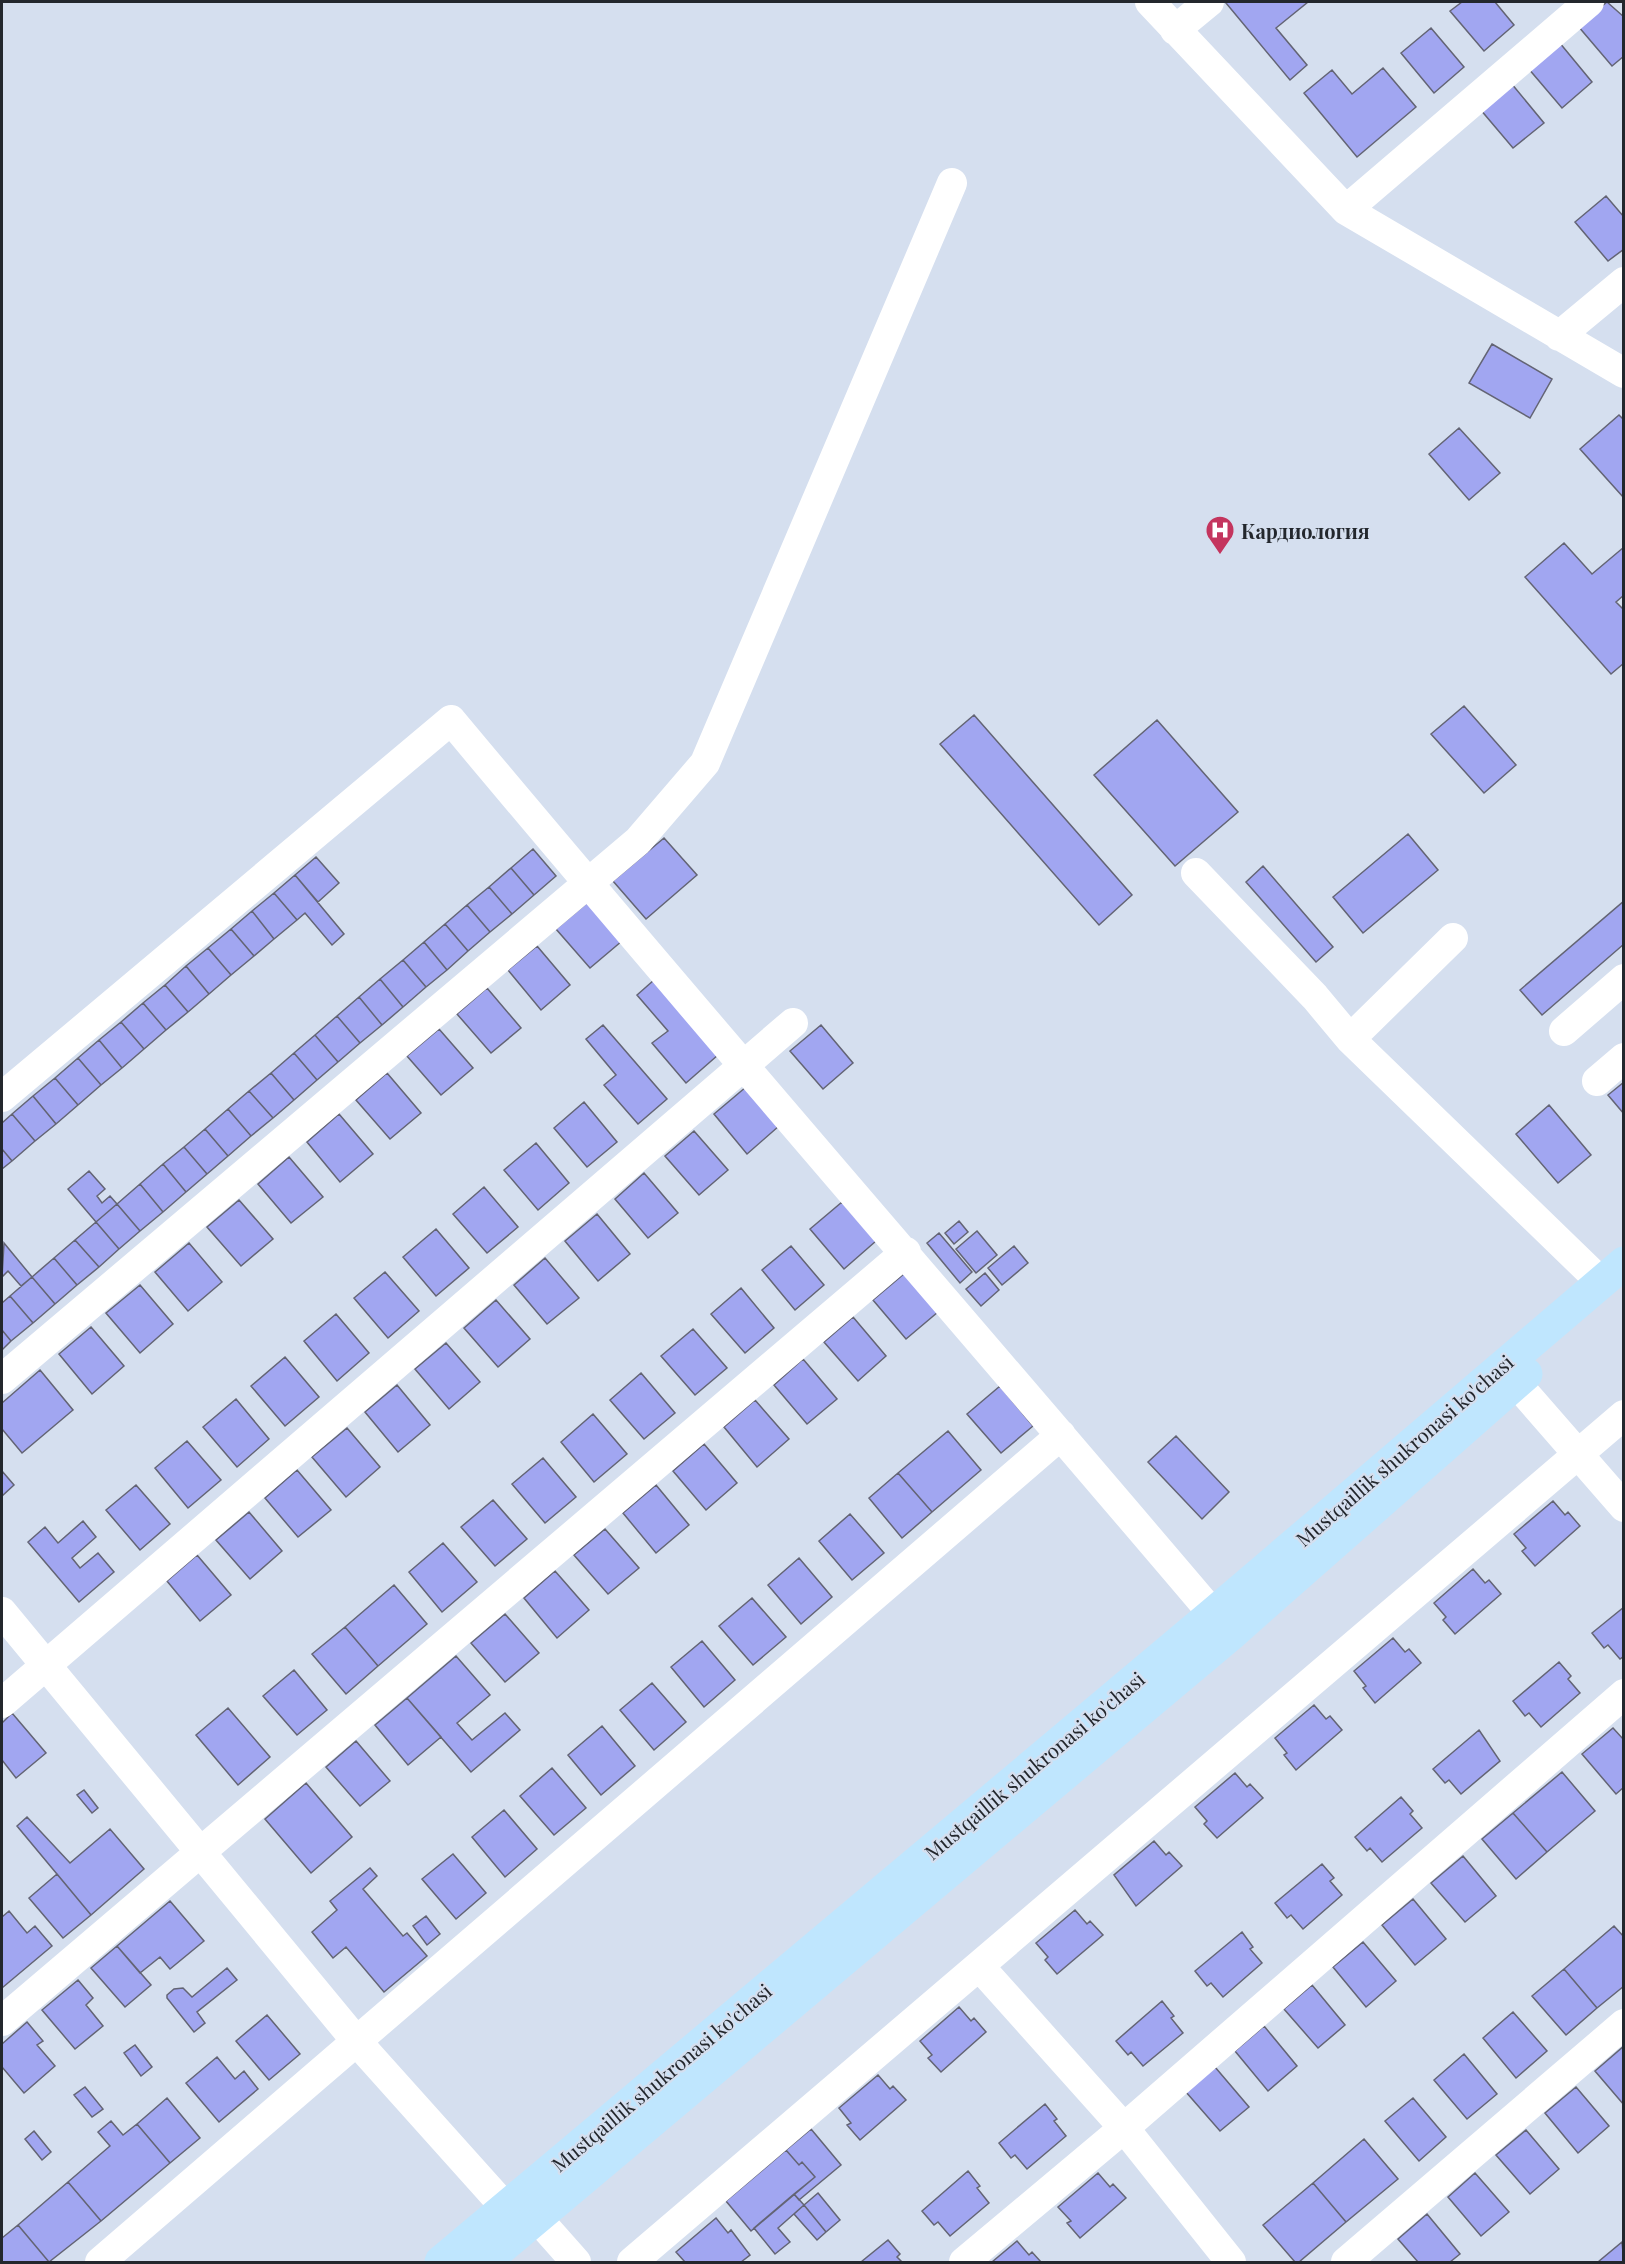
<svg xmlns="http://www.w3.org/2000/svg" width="1625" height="2264" font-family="'Playfair Display',serif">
<rect width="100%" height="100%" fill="#d5dfef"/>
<!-- building -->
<path fill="#a1a6f1" stroke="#636474" stroke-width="1.5" d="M 1228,2 L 1308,2 L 1276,28 L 1307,65 L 1290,80 L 1226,3 Z
M 1462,2 L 1495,2 L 1514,25 L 1484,51 L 1450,11 Z
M 1607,2 L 1624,17 L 1624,56 L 1612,66 L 1578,26 Z
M 1431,28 L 1464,67 L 1434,93 L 1401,53 Z
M 1559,42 L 1592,82 L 1562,108 L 1528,68 Z
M 1383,68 L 1416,107 L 1357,157 L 1304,93 L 1332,70 L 1352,94 Z
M 1511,83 L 1544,123 L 1513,148 L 1480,109 Z
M 1606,196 L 1624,217 L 1624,249 L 1608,261 L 1575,222 Z
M 1492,344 L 1552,379 L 1530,418 L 1469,383 Z
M 1619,415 L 1624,420 L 1624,498 L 1580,449 Z
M 1459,428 L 1500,473 L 1469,500 L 1429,454 Z
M 1564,543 L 1592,574 L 1624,547 L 1624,595 L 1616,602 L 1624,610 L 1624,663 L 1611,674 L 1525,577 Z
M 1464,706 L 1516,765 L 1484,793 L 1431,734 Z
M 974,715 L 1132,895 L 1099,925 L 940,744 Z
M 1157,720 L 1238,812 L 1175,866 L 1094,775 Z
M 1408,834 L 1438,870 L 1363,933 L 1333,897 Z
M 664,838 L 697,875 L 646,919 L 613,881 Z
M 533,849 L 556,876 L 534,895 L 511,868 Z
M 316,857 L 339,883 L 318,902 L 295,875 Z
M 1263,866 L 1333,947 L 1316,962 L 1246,882 Z
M 511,868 L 534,895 L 512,914 L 489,887 Z
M 295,875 L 344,934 L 332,945 L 305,913 L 297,920 L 274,893 Z
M 489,887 L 512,914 L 490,932 L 467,905 Z
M 274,893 L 297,920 L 274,939 L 252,911 Z
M 1624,901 L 1624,944 L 1542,1015 L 1520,990 Z
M 588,902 L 622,941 L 590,968 L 556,929 Z
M 467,905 L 490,932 L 468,951 L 445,924 Z
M 252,911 L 274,939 L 254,956 L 231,929 Z
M 445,924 L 468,951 L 447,970 L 424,942 Z
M 231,929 L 254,956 L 231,975 L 208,948 Z
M 424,942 L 447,970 L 426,987 L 403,960 Z
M 537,946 L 570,985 L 541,1010 L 508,970 Z
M 208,948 L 231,975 L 209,994 L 186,966 Z
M 403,960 L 426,987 L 403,1007 L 380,979 Z
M 186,966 L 209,994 L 188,1012 L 165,985 Z
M 380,979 L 403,1007 L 382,1025 L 359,997 Z
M 654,980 L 718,1055 L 686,1083 L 652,1043 L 668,1031 L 637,995 Z
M 165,985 L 188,1012 L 166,1030 L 143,1003 Z
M 487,988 L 521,1028 L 491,1053 L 457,1014 Z
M 359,997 L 382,1025 L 360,1043 L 337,1016 Z
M 143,1003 L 166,1030 L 144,1049 L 121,1022 Z
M 337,1016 L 360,1043 L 338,1062 L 315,1035 Z
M 121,1022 L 144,1049 L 122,1068 L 99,1040 Z
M 603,1025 L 667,1099 L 638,1124 L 604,1085 L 616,1075 L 586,1039 Z
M 821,1025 L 853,1063 L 823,1089 L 790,1051 Z
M 439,1029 L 473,1068 L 441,1095 L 407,1056 Z
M 315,1035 L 338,1062 L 317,1080 L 294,1053 Z
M 99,1040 L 122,1068 L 101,1085 L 78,1058 Z
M 294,1053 L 317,1080 L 294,1100 L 271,1073 Z
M 78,1058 L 101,1085 L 78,1105 L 55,1078 Z
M 271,1073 L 294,1100 L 273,1118 L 249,1091 Z
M 387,1073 L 421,1113 L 390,1139 L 356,1100 Z
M 55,1078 L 78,1105 L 56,1124 L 33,1096 Z
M 1624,1082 L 1624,1114 L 1608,1095 Z
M 746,1087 L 779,1126 L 747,1154 L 714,1114 Z
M 249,1091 L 273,1118 L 251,1136 L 228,1109 Z
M 33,1096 L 56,1124 L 35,1141 L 12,1114 Z
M 584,1102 L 617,1142 L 587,1167 L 554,1128 Z
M 1549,1105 L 1591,1155 L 1558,1183 L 1516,1134 Z
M 228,1109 L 251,1136 L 228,1156 L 205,1129 Z
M 12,1114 L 35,1141 L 12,1161 L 2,1149 L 2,1123 Z
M 339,1114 L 373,1154 L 340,1182 L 307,1142 Z
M 205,1129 L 228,1156 L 207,1174 L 184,1147 Z
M 694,1131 L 728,1170 L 699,1195 L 665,1156 Z
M 536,1143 L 569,1183 L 538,1210 L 504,1170 Z
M 184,1147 L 207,1174 L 186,1192 L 163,1164 Z
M 2,1149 L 12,1161 L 2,1169 Z
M 289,1157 L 323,1197 L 291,1223 L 258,1184 Z
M 163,1164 L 186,1192 L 163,1212 L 140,1184 Z
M 89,1171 L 105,1189 L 97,1196 L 102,1203 L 110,1196 L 117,1204 L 96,1222 L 68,1189 Z
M 644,1173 L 678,1213 L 648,1238 L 615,1199 Z
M 140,1184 L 163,1212 L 140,1231 L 117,1204 Z
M 484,1187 L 518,1227 L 487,1253 L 453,1214 Z
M 239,1200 L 273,1239 L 241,1266 L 207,1227 Z
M 842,1202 L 876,1241 L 844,1269 L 810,1229 Z
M 117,1204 L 140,1231 L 119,1249 L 96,1222 Z
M 597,1214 L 630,1254 L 598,1281 L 565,1241 Z
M 959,1221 L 968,1232 L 954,1244 L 945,1233 Z
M 96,1222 L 119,1249 L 99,1267 L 75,1240 Z
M 436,1229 L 469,1268 L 436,1296 L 403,1257 Z
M 977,1231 L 997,1255 L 976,1273 L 956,1249 Z
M 939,1233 L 972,1272 L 960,1283 L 927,1243 Z
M 75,1240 L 99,1267 L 77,1285 L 54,1258 Z
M 4,1243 L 32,1277 L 21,1286 L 8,1271 L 2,1277 Z
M 189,1243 L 222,1282 L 188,1311 L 155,1272 Z
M 791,1246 L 824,1285 L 795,1310 L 762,1270 Z
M 1014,1246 L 1028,1263 L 1002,1285 L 988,1268 Z
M 54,1258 L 77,1285 L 55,1304 L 32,1277 Z
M 545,1258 L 579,1298 L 547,1324 L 514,1285 Z
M 385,1272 L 419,1311 L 388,1338 L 354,1298 Z
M 905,1273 L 938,1312 L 906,1339 L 873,1300 Z
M 985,1273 L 999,1290 L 981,1306 L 966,1289 Z
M 32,1277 L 55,1304 L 33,1323 L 10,1296 Z
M 140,1285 L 173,1324 L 140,1353 L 106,1313 Z
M 741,1288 L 774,1328 L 745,1353 L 711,1314 Z
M 10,1296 L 33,1323 L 11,1341 L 2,1330 L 2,1303 Z
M 496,1300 L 530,1339 L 498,1367 L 464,1328 Z
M 336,1314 L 369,1353 L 337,1381 L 304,1341 Z
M 853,1317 L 886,1356 L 858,1381 L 824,1342 Z
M 91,1327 L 124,1366 L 92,1394 L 59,1354 Z
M 693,1329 L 727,1368 L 695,1395 L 661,1356 Z
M 2,1330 L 11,1341 L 2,1350 Z
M 446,1343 L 480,1382 L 449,1409 L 415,1369 Z
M 285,1357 L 319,1397 L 285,1426 L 251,1386 Z
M 803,1359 L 837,1399 L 807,1424 L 774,1385 Z
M 40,1370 L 73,1410 L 22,1453 L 2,1429 L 2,1403 Z
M 641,1373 L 675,1413 L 644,1439 L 610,1400 Z
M 397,1385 L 430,1425 L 398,1452 L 365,1412 Z
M 1000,1386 L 1033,1426 L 1001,1453 L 967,1414 Z
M 236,1399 L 269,1439 L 237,1467 L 203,1427 Z
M 755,1400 L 789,1439 L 757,1467 L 724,1427 Z
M 593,1414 L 627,1454 L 594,1482 L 561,1442 Z
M 347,1428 L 380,1467 L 346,1497 L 312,1457 Z
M 948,1431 L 981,1470 L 932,1512 L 898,1473 Z
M 1176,1436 L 1229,1492 L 1202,1519 L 1148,1462 Z
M 187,1441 L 221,1480 L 188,1508 L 155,1468 Z
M 704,1444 L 737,1483 L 706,1510 L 673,1471 Z
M 543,1458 L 576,1497 L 545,1523 L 512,1484 Z
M 297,1470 L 331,1510 L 298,1537 L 265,1498 Z
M 2,1471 L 14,1485 L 2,1496 Z
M 898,1473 L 932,1512 L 902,1538 L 869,1498 Z
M 136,1485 L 170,1524 L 140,1550 L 106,1510 Z
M 656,1485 L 689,1525 L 656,1553 L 623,1513 Z
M 493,1500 L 527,1539 L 495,1566 L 461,1527 Z
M 1553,1501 L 1565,1515 L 1568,1512 L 1580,1526 L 1535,1566 L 1522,1551 L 1526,1548 L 1514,1534 Z
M 249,1512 L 282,1551 L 250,1579 L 216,1540 Z
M 850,1514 L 884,1553 L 852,1580 L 819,1541 Z
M 83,1521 L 96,1537 L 72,1558 L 80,1568 L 98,1553 L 114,1572 L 79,1602 L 28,1542 L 45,1527 L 58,1543 Z
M 605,1529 L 639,1568 L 608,1594 L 574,1555 Z
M 443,1543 L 477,1582 L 442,1612 L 409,1572 Z
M 197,1555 L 231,1595 L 200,1621 L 167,1581 Z
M 799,1558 L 832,1597 L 801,1624 L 768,1585 Z
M 1473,1569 L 1485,1583 L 1489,1580 L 1501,1594 L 1455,1634 L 1443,1620 L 1446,1617 L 1434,1603 Z
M 555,1571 L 589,1610 L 557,1638 L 524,1598 Z
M 394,1585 L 427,1624 L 378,1666 L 345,1627 Z
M 752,1598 L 786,1637 L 753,1665 L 719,1626 Z
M 1624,1607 L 1624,1656 L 1620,1659 L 1608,1645 L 1604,1648 L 1592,1633 Z
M 505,1614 L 539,1653 L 505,1682 L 471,1643 Z
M 345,1627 L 378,1666 L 346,1694 L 312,1654 Z
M 1393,1638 L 1405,1652 L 1409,1649 L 1421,1663 L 1375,1703 L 1363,1688 L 1366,1686 L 1354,1671 Z
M 702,1641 L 735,1680 L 704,1707 L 671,1667 Z
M 456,1656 L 490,1695 L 457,1723 L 472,1740 L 505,1713 L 520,1730 L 471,1772 L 407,1698 Z
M 1559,1662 L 1571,1676 L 1568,1679 L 1580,1693 L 1541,1727 L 1529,1713 L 1525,1716 L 1513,1701 Z
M 294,1670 L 327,1710 L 297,1735 L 263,1696 Z
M 652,1683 L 686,1722 L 654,1750 L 620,1710 Z
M 407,1698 L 441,1737 L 408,1765 L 375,1725 Z
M 1314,1705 L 1326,1719 L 1330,1716 L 1342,1730 L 1296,1770 L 1284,1755 L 1287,1753 L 1275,1738 Z
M 228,1708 L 270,1757 L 238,1785 L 196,1735 Z
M 12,1713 L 46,1753 L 16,1778 L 2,1760 L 2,1723 Z
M 602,1726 L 635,1766 L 601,1795 L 568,1755 Z
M 1613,1728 L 1624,1740 L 1624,1787 L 1616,1794 L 1582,1754 Z
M 1479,1730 L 1500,1761 L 1461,1794 L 1449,1780 L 1445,1783 L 1433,1769 Z
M 356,1741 L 390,1781 L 360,1806 L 326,1767 Z
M 552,1768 L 586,1808 L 554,1835 L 520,1796 Z
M 1562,1772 L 1595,1811 L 1547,1852 L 1513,1813 Z
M 1235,1773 L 1247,1787 L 1250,1784 L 1263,1798 L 1217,1838 L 1204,1824 L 1207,1821 L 1195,1807 Z
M 306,1783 L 352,1837 L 311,1873 L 265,1819 Z
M 84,1790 L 98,1808 L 92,1813 L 77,1795 Z
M 1401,1797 L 1413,1811 L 1410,1814 L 1422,1828 L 1382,1862 L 1370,1848 L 1367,1851 L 1355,1837 Z
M 504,1810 L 537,1849 L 505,1877 L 472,1837 Z
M 1513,1813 L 1547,1852 L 1516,1879 L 1482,1839 Z
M 27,1817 L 70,1863 L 110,1829 L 144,1869 L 91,1915 L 17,1826 Z
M 1154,1841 L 1166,1855 L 1169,1852 L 1182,1866 L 1136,1906 L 1114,1875 Z
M 453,1854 L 486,1893 L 456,1919 L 422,1879 Z
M 1463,1856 L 1496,1896 L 1465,1922 L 1431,1883 Z
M 1322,1864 L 1334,1878 L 1330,1881 L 1342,1895 L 1303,1929 L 1291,1915 L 1287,1918 L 1275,1903 Z
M 370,1868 L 377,1876 L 363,1889 L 403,1936 L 407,1933 L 427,1956 L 384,1992 L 346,1947 L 333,1958 L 312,1932 L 337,1910 L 330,1901 Z
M 57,1874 L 91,1915 L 63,1938 L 29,1898 Z
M 1413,1899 L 1446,1939 L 1415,1965 L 1382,1925 Z
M 170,1901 L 204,1941 L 170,1969 L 160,1957 L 140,1973 L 117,1946 Z
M 1075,1910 L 1087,1924 L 1090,1921 L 1103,1935 L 1057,1974 L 1045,1960 L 1048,1957 L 1036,1943 Z
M 9,1911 L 27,1933 L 35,1926 L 52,1946 L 2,1988 L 2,1917 Z
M 426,1916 L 440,1934 L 427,1945 L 413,1926 Z
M 1614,1926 L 1624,1937 L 1624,1986 L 1597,2008 L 1564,1969 Z
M 1242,1932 L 1253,1947 L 1250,1949 L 1262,1963 L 1223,1997 L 1211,1983 L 1207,1986 L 1195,1971 Z
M 1363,1942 L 1396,1981 L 1366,2007 L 1333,1967 Z
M 117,1946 L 151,1985 L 125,2007 L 91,1968 Z
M 227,1968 L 237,1980 L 197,2012 L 205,2023 L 194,2032 L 167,1998 L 167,1995 L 174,1989 L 183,1988 L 192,1997 Z
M 1564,1969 L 1597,2008 L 1566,2035 L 1532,1996 Z
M 78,1980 L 93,1998 L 86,2005 L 103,2026 L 75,2049 L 42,2010 Z
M 1312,1985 L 1345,2025 L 1318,2048 L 1284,2009 Z
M 1162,2001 L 1174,2016 L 1171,2018 L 1183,2033 L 1143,2066 L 1131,2052 L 1128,2055 L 1116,2041 Z
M 959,2007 L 971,2021 L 974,2018 L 986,2032 L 941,2072 L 928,2058 L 932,2055 L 920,2041 Z
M 1513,2012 L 1547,2051 L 1516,2078 L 1483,2038 Z
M 267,2015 L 300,2054 L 269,2080 L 236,2041 Z
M 27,2022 L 43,2041 L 37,2045 L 55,2066 L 24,2093 L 2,2067 L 2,2044 Z
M 1264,2026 L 1297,2066 L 1268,2091 L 1235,2051 Z
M 135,2045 L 152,2067 L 141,2076 L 124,2053 Z
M 1624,2046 L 1624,2105 L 1595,2071 Z
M 1464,2054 L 1497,2094 L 1467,2119 L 1434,2080 Z
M 217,2057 L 235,2079 L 244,2071 L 258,2089 L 219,2122 L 186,2083 Z
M 1215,2067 L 1249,2107 L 1220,2131 L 1186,2092 Z
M 878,2075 L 890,2089 L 893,2086 L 906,2100 L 860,2140 L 847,2125 L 851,2123 L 839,2108 Z
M 85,2087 L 103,2109 L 92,2117 L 74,2095 Z
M 1576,2087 L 1609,2126 L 1578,2153 L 1545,2113 Z
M 167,2098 L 200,2138 L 170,2163 L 137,2124 Z
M 1413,2098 L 1446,2137 L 1419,2161 L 1385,2121 Z
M 1045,2104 L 1057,2119 L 1054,2121 L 1066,2136 L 1027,2169 L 1015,2155 L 1011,2158 L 999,2143 Z
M 111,2121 L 123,2135 L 137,2124 L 170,2163 L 101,2221 L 68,2182 L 110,2146 L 98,2132 Z
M 811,2129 L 841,2165 L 799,2200 L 794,2194 L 815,2177 L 802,2162 L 799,2165 L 786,2150 Z
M 1526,2130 L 1559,2169 L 1530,2194 L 1496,2155 Z
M 34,2131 L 51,2152 L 42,2160 L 25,2139 Z
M 1364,2139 L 1398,2179 L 1346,2222 L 1313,2183 Z
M 786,2150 L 799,2165 L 802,2162 L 815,2177 L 751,2231 L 726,2201 Z
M 968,2171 L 980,2186 L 977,2188 L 989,2203 L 950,2236 L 938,2222 L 934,2225 L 922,2211 Z
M 1098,2173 L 1110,2187 L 1113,2184 L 1126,2198 L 1080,2238 L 1067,2223 L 1071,2221 L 1058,2207 Z
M 1475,2173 L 1509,2212 L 1481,2236 L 1448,2197 Z
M 68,2182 L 101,2221 L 49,2262 L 18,2225 Z
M 1313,2183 L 1346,2222 L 1299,2262 L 1295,2262 L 1263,2225 Z
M 818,2193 L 840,2220 L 826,2232 L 804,2205 Z
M 794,2194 L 804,2205 L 778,2228 L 790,2242 L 775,2254 L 754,2228 Z
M 804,2205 L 826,2232 L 817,2240 L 794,2214 Z
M 1427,2214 L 1460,2254 L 1450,2262 L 1418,2262 L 1398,2239 Z
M 716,2218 L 728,2233 L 731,2230 L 750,2255 L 741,2262 L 685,2262 L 676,2252 Z
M 18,2225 L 49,2262 L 2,2262 L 2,2238 Z
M 888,2240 L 900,2254 L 897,2257 L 902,2262 L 861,2262 Z
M 1017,2241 L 1029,2255 L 1032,2252 L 1041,2262 L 992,2262 Z
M 1622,2242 L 1624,2262 L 1598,2262 Z"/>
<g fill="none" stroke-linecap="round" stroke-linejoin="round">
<!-- minor -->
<path stroke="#fff" stroke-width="30" d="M 1150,2 L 1346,210 L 1624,373
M 1175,30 L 1209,2
M 1346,210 L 1589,2
M 1559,336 L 1624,282
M 1196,873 L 1315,997 L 1350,1039 L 1601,1282
M 1564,1031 L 1624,979
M 1350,1039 L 1453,938
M 1597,1081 L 1624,1058
M 2,1097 L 451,720 C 702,1021 960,1316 1213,1614
M 2,1379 L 638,841 L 705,763 L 952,183
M 1516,1383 L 1624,1507
M 2,1612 L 358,2043 L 505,2207
M 2,1703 L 793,1023
M 979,1966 L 1124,2128 L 1231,2262
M 2,2021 L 906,1252
M 537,2218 L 576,2262
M 100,2262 L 1061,1435
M 632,2262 L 1624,1415
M 964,2262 L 1124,2128 L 1624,1694
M 1346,2262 L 1624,2024"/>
<!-- major -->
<path stroke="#bfe6fe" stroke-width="33" d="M 441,2262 L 1213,1614 L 1624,1263
M 484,2262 L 1231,1634 L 1526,1374"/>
</g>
<!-- icons -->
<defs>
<g id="hospital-pin" transform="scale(1.5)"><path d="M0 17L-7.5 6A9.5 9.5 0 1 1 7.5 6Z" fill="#c4355e" stroke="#d5dfef"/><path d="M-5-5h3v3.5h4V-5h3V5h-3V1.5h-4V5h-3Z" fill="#fff"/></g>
</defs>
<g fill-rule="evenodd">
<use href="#hospital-pin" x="1220" y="530"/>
</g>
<g text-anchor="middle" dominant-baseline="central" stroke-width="4.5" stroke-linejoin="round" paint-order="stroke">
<!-- poi labels -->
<g font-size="20" font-weight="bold" fill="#23272d" stroke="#d5dfef" text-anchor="start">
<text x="1241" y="530">Кардиология</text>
</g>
<!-- street labels -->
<g font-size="20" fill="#23272d" stroke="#d5dfef">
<text transform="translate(1404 1450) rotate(-41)">Mustqaillik shukronasi ko'chasi</text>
<text transform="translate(1034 1765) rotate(-40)">Mustqaillik shukronasi ko'chasi</text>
<text transform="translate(661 2077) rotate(-40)">Mustqaillik shukronasi ko'chasi</text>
</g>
</g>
<!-- border -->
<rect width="1625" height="2264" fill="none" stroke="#23272d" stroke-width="6"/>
</svg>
